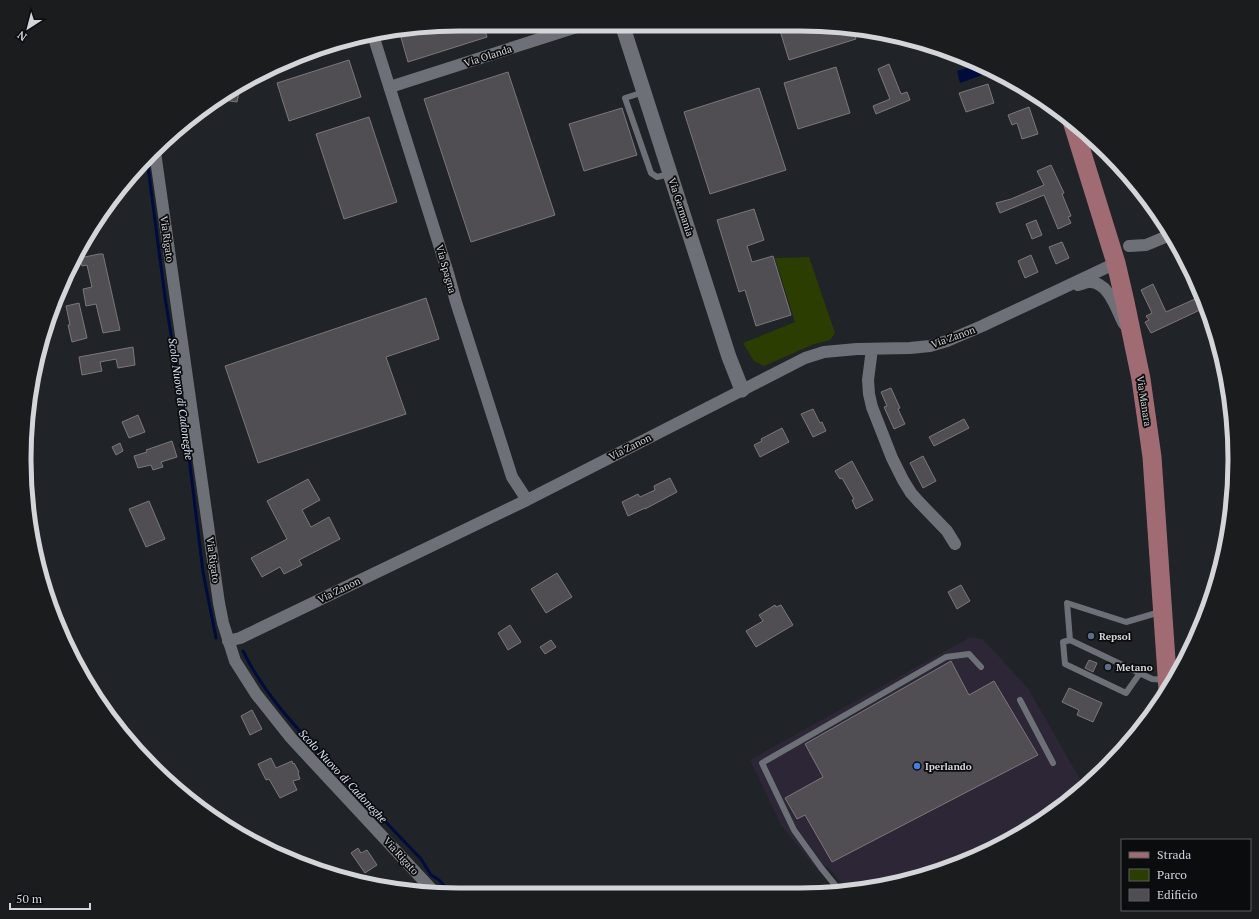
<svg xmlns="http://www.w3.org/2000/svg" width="1259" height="919" font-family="'PT Serif',serif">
<rect width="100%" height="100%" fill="#202327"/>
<!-- commercial -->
<path fill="#2c2636" d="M 970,637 L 982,639 L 997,654 L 1029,690 L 1084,786 L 1065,805 L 966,862 L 857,891 L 849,891 L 827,866 L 819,872 L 781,825 L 750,760 Z"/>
<!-- green -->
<path fill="#2c3d00" d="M 809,257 L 835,333 L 830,340 L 814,344 L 764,366 L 754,361 L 743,343 L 795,322 L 775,258 Z"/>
<!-- water -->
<path fill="#000c3e" d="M 979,64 L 982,75 L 960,83 L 957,71 Z"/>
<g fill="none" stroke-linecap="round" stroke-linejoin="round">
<!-- stream -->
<path stroke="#000c3e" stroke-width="3" d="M 147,159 L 165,297 L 184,416 L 203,572 L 216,638
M 243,651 C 266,698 303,735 339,773 C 366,801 393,830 421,859 L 431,875 L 439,880 L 452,894"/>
</g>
<!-- building -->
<path fill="#504d53" stroke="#7b777d" d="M 460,24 L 483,24 L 487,37 L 408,62 L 400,34 L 410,31 Z
M 778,24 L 800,24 L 853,31 L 856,39 L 789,60 Z
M 349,60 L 361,97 L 289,121 L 277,83 Z
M 889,64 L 901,94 L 907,92 L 910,100 L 876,114 L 873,106 L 890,99 L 878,69 Z
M 836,67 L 850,113 L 798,129 L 784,83 Z
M 508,72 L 555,215 L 471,242 L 424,99 Z
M 988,84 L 994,103 L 966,112 L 959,93 Z
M 759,88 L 786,170 L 710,194 L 684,112 Z
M 231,90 L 239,92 L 237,102 L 216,99 Z
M 1029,107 L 1038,134 L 1022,139 L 1017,123 L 1012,125 L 1008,115 Z
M 622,108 L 637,155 L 584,171 L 569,124 Z
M 369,117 L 397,202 L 344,219 L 316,134 Z
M 1051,165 L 1064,193 L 1062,194 L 1071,216 L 1068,217 L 1071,223 L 1058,229 L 1044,195 L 1000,213 L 996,203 L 1011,199 L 1044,185 L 1037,171 Z
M 754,209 L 764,240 L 747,246 L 752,262 L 773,256 L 791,315 L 756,326 L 745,290 L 739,292 L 717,220 Z
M 1036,220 L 1042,235 L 1032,239 L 1026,224 Z
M 1062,242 L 1069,258 L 1056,264 L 1049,247 Z
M 99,254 L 103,254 L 120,330 L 103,333 L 96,304 L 86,306 L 83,289 L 92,287 L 87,265 L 82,266 L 80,258 Z
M 1031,255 L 1038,272 L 1025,278 L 1018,261 Z
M 1153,284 L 1166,312 L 1195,299 L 1200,310 L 1151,333 L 1145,322 L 1149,320 L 1146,316 L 1152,313 L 1141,290 Z
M 426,298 L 439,339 L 386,357 L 406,414 L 258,463 L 225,366 Z
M 79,303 L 87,338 L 72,342 L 68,325 L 70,325 L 66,306 Z
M 133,347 L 135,365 L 118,368 L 116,359 L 100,362 L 102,371 L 82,375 L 79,357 Z
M 891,388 L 900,408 L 898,409 L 905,424 L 894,429 L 884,407 L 887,406 L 881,392 Z
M 813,409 L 820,423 L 822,422 L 826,431 L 813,437 L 801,414 Z
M 138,415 L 145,432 L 129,438 L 122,422 Z
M 964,419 L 969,428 L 934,446 L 929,437 Z
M 782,428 L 789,442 L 760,457 L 754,445 L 762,441 L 761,439 Z
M 172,441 L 177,457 L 161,462 L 163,467 L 153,470 L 151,465 L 138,468 L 134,456 L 147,452 L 146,450 Z
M 120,443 L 123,451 L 116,455 L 112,447 Z
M 923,456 L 936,481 L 923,488 L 910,463 Z
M 852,461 L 873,500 L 856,509 L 852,500 L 854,499 L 842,478 L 840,479 L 835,471 Z
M 670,478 L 677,492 L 645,509 L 645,508 L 628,516 L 622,502 L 638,494 L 640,497 L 655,490 L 654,486 Z
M 308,479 L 320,500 L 302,510 L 311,527 L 329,517 L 340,539 L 299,560 L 302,565 L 284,574 L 280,567 L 262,577 L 251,558 L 287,539 L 267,501 Z
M 149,501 L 165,539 L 146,547 L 129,509 Z
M 557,573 L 572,597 L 546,613 L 531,589 Z
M 961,585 L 970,601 L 957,609 L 948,592 Z
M 775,605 L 776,607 L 781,605 L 793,625 L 756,647 L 746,631 L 763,621 L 759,615 Z
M 510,625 L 521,642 L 508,650 L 498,633 Z
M 551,640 L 556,647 L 545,654 L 540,647 Z
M 1089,660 L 1097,663 L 1093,672 L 1085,668 Z
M 951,661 L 969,695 L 994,681 L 1038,755 L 832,862 L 805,815 L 797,819 L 785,798 L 823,777 L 805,744 Z
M 1069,688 L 1102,703 L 1093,722 L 1077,715 L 1079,710 L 1062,702 Z
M 252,710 L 262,729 L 250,735 L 241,716 Z
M 271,758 L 276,768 L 292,761 L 293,764 L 294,763 L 299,772 L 298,773 L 300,779 L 293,781 L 297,790 L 280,798 L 269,779 L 266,780 L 258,764 Z
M 358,848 L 361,853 L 367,850 L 377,865 L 365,873 L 351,853 Z"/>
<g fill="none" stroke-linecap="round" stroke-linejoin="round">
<!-- service -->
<path stroke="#6d7177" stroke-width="6" d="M 644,92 L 625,98 L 651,173 L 657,177 L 670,174
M 1160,612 L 1126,622 L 1067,603 L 1070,640 L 1152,679 L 1166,680
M 1070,640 L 1063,642 L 1065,664 L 1126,693 L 1140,673
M 1020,700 L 1053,763
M 840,891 L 822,869 L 794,830 L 762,763 L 946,657 L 969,654 L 981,667"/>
<!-- minor -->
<path stroke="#6d7177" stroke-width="12" d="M 373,35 L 448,273 L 456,302 L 512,477 L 527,500
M 390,87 L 586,24
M 155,152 L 219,603 L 223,623 L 235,661 L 256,694 L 291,738 L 436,894
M 1129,246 L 1146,245 L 1170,235
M 1078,285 C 1082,284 1086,282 1090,282 C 1109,282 1117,311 1124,324
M 872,349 L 868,380 L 869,394 L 872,407 L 892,458 L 903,480 L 911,493 L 919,502 L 947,531 L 955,544
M 228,641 L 240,638 L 527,500 L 805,358 L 824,352 L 857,349 L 910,348 L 930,346 L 947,341 L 982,326 L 1116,263"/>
<!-- tertiary -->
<path stroke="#6d7177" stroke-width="15" d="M 622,24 L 729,357 L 742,390"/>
<!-- primary -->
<path stroke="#a06b73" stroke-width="19" d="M 1072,121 L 1116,263 L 1125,302 L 1141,379 L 1152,457 L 1168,689"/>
</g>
<!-- markers -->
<g fill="#5c6f8a" stroke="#0b0c0e" stroke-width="1.5">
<circle cx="1091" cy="636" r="4"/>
<circle cx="1108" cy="667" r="4"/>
</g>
<circle fill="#3f7fe0" stroke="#0b0c0e" stroke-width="1.5" cx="917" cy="766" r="4"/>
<g text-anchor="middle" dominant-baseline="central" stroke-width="3.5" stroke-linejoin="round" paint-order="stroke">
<!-- street labels -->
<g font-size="10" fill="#d3d5d8" stroke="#0b0c0e">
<text transform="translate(488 56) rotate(-18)">Via Olanda</text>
<text transform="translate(681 207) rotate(72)">Via Germania</text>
<text transform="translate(167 239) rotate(82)">Via Rigato</text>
<text transform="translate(446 269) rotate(74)">Via Spagna</text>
<text transform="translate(953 337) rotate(-20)">Via Zanon</text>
<text transform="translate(1144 401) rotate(81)">Via Manara</text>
<text transform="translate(630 447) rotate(-27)">Via Zanon</text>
<text transform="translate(213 560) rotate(82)">Via Rigato</text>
<text transform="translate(339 590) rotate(-26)">Via Zanon</text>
<text transform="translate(401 856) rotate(48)">Via Rigato</text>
</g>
<!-- poi labels -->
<g font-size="10" font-weight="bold" fill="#d3d5d8" stroke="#0b0c0e" text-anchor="start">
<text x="1099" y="636">Repsol</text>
<text x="1116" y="667">Metano</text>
<text x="925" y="766">Iperlando</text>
</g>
<!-- water labels -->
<g font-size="11" font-style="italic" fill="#d6e0f1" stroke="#0b0c0e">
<text transform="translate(181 399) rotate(82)">Scolo Nuovo di Cadoneghe</text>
<text transform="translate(343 776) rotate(47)">Scolo Nuovo di Cadoneghe</text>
</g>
</g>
<!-- crop -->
<path d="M0 0H1259V919H0ZM459 31H800A428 428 0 0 1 1228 459V460A428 428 0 0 1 800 888H459A428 428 0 0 1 31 460V459A428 428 0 0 1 459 31Z" fill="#1b1c1e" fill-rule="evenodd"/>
<path fill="none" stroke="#d3d5d8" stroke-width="5" d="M459 31H800A428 428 0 0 1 1228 459V460A428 428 0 0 1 800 888H459A428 428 0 0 1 31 460V459A428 428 0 0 1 459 31Z"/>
<!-- legend -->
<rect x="1121" y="839" width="130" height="72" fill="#0b0c0e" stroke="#5b5c5f"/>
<rect x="1129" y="852" width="20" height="6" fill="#a06b73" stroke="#5b5c5f"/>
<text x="1157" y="859" font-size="12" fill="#d3d5d8">Strada</text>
<rect x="1129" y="869" width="20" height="12" fill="#2c3d00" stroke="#5b5c5f"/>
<text x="1157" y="879" font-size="12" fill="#d3d5d8">Parco</text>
<rect x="1129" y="889" width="20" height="12" fill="#504d53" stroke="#5b5c5f"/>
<text x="1157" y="899" font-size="12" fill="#d3d5d8">Edificio</text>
<!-- north arrow -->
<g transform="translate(28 28) rotate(216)" stroke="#0b0c0e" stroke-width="3" paint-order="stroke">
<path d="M0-3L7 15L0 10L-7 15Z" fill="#d3d5d8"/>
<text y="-6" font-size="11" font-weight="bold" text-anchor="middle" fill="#d3d5d8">N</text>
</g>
<!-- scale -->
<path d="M10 903v6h80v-6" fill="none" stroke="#d3d5d8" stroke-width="2"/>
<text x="16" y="903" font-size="12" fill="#d3d5d8" stroke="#0b0c0e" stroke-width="3" paint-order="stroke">50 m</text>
</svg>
